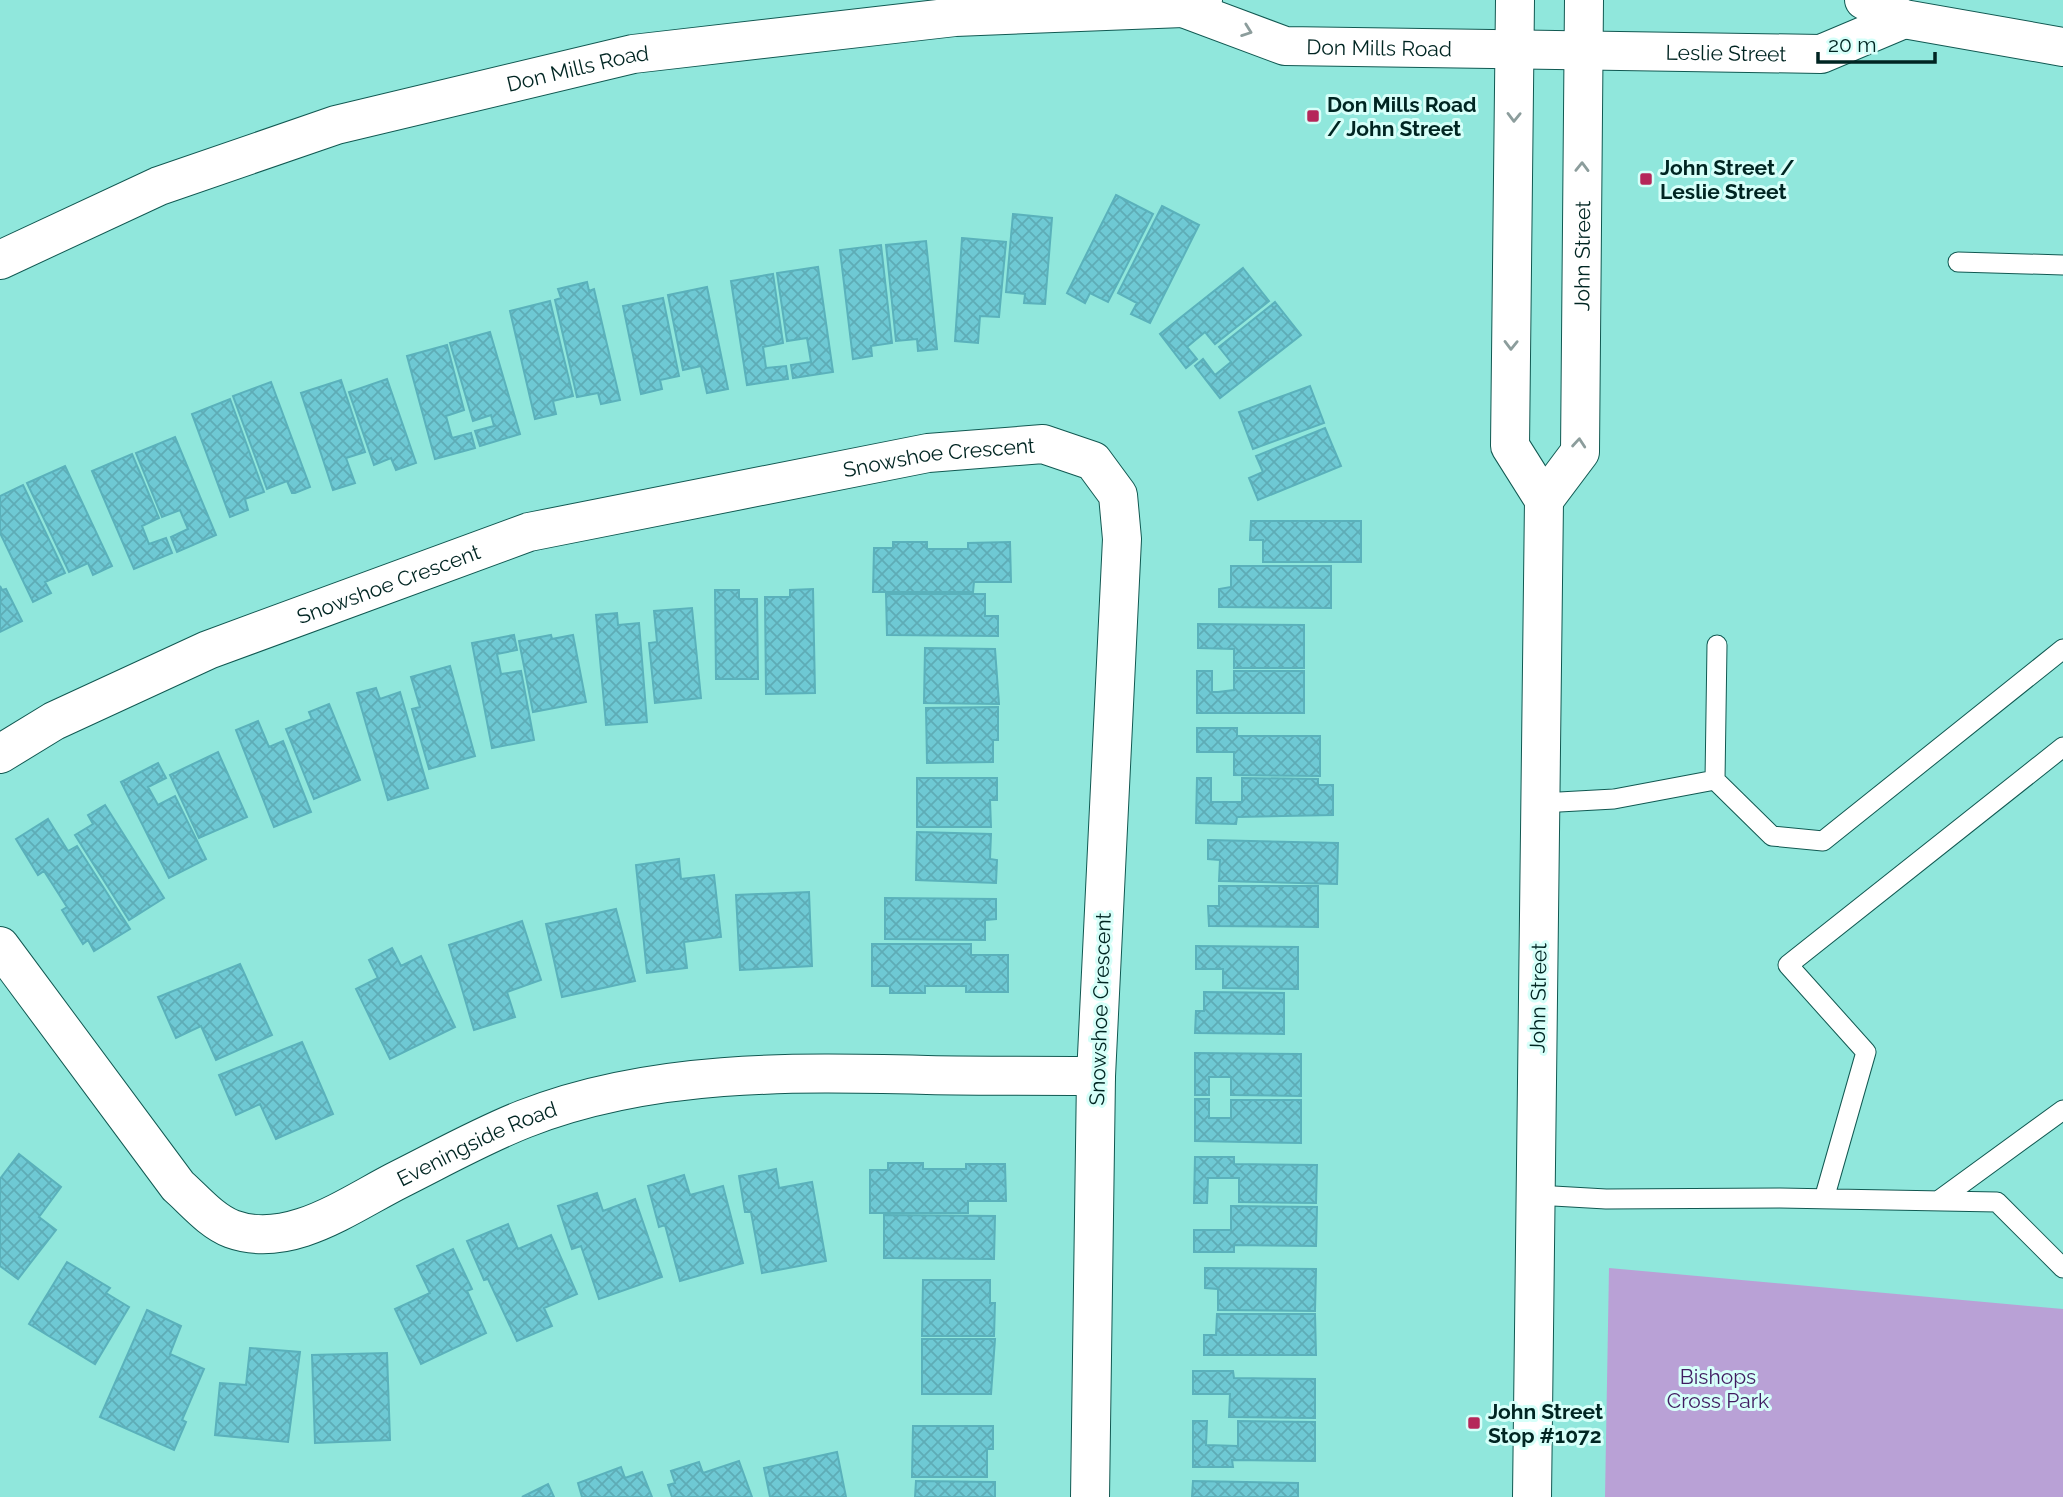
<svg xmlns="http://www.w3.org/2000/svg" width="2063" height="1497" font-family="Raleway,sans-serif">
<defs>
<pattern id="building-cross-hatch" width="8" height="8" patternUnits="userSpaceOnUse" patternTransform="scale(1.75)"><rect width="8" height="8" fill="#6ec9d4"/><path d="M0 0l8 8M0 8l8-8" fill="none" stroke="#5eacb6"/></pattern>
</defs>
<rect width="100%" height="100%" fill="#90e7dc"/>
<!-- green -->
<path fill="#b9a1d6" d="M 1609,1268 L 2063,1309 L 2063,1497 L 1605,1497 Z"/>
<!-- building -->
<path fill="url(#building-cross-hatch)" stroke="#5ab1bb" stroke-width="2" d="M 1116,195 L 1153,214 L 1108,302 L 1090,293 L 1085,303 L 1067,293 Z
M 1162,206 L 1199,225 L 1150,323 L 1131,314 L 1137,303 L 1118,293 Z
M 1013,214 L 1052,218 L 1045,304 L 1024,303 L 1025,294 L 1006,292 Z
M 962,238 L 1006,242 L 999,317 L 980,316 L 978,343 L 955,341 Z
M 926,241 L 937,349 L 918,351 L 917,339 L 896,341 L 886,245 Z
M 881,245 L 892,343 L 871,346 L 872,356 L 853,359 L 840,250 Z
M 818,267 L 833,372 L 793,378 L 791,365 L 811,362 L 807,338 L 787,341 L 777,273 Z
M 1243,268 L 1269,301 L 1215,344 L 1205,332 L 1187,347 L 1197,359 L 1186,368 L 1160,334 Z
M 773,274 L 783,343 L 763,347 L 766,368 L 786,366 L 788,379 L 747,385 L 731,281 Z
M 587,282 L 589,291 L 594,289 L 620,400 L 601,404 L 598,393 L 577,397 L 555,300 L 561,298 L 558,289 Z
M 707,287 L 728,389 L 707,393 L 701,366 L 683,370 L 668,295 Z
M 663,298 L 679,376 L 660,380 L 662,389 L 641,394 L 623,306 Z
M 550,301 L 573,396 L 553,401 L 556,414 L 535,419 L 510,311 Z
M 1275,302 L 1301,335 L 1220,398 L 1195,366 L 1203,359 L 1215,375 L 1231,362 L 1219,347 Z
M 490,332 L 520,434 L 480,446 L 475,431 L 494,426 L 491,415 L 473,421 L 450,343 Z
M 447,345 L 464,410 L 446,416 L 452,438 L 471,433 L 475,448 L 435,459 L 407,356 Z
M 387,379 L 416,463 L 396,470 L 391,458 L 374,465 L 349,392 Z
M 341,380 L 365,452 L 346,458 L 355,483 L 333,490 L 301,393 Z
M 271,382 L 310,487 L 295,493 L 292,493 L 287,481 L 267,489 L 233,396 Z
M 1310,386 L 1324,423 L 1253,449 L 1239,412 Z
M 230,399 L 264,492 L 245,499 L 248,510 L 230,517 L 192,414 Z
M 1325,428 L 1341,466 L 1258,500 L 1249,478 L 1263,472 L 1256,456 Z
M 175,437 L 216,535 L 177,552 L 171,537 L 188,529 L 180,510 L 162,517 L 136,453 Z
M 132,454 L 159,518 L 142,526 L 149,544 L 166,538 L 172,553 L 134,569 L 92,471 Z
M 65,466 L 112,566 L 93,575 L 88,563 L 69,572 L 27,483 Z
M 23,485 L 65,573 L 45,582 L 51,593 L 33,602 L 0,533 L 0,496 Z
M 1251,521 L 1361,521 L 1361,562 L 1263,562 L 1263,540 L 1250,540 Z
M 893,542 L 927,542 L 927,549 L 968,549 L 968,543 L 1010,542 L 1011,582 L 974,582 L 973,592 L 873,592 L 874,548 L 893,548 Z
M 1231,566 L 1331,566 L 1331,608 L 1219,607 L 1219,589 L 1231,587 Z
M 0,586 L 2,590 L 6,589 L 22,621 L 0,632 Z
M 813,589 L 815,693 L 766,694 L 765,597 L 790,597 L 790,590 Z
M 715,590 L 739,590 L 739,599 L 757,599 L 758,679 L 716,679 Z
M 886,594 L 985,594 L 985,616 L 998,616 L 998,636 L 887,635 Z
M 692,608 L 701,698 L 655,703 L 649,643 L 657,642 L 654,611 Z
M 617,613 L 618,625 L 639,623 L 647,722 L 606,725 L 596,615 Z
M 1198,624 L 1304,625 L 1304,668 L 1234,668 L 1234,649 L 1198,648 Z
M 514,635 L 517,650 L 497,654 L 501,674 L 521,671 L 534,740 L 492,748 L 472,643 Z
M 551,635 L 552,639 L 573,635 L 586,702 L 533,712 L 519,641 Z
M 925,648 L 995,649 L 999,704 L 924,703 Z
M 450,666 L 475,756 L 429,769 L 412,709 L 420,707 L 411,677 Z
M 1197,671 L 1212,671 L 1212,692 L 1218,692 L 1234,690 L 1234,671 L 1304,671 L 1304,713 L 1197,713 Z
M 376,688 L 380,699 L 400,692 L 428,788 L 388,800 L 357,693 Z
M 329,704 L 360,780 L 314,799 L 286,729 L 312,719 L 309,712 Z
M 998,707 L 998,740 L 993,740 L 993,762 L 927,763 L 926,708 Z
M 258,721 L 269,747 L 283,741 L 311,812 L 274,827 L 236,730 Z
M 1197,728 L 1237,728 L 1237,736 L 1320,736 L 1320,776 L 1234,775 L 1234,752 L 1197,752 Z
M 218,752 L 247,817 L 199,838 L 170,775 Z
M 158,763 L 166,778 L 148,787 L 158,805 L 175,796 L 206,859 L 169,878 L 121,782 Z
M 917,778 L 997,778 L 997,800 L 990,800 L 991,827 L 917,827 Z
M 1197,778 L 1211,778 L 1211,802 L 1242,802 L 1242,778 L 1318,779 L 1318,785 L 1333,785 L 1333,815 L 1237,817 L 1236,824 L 1196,823 Z
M 105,805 L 164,898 L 129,920 L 75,835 L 93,824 L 88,815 Z
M 48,819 L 68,851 L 77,846 L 130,929 L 94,951 L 88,940 L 83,944 L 62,910 L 67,907 L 44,871 L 38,875 L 16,839 Z
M 917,832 L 991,834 L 990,859 L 997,860 L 996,883 L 916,880 Z
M 1208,840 L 1338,843 L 1337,884 L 1219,881 L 1220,860 L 1208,859 Z
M 679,859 L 681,879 L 714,875 L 721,937 L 684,942 L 687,968 L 647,973 L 636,865 Z
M 1219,886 L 1318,886 L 1318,927 L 1209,926 L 1208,906 L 1219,906 Z
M 809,892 L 812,966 L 740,970 L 736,895 Z
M 885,898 L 996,899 L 996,919 L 985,920 L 985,940 L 885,939 Z
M 616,909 L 635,981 L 562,997 L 546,924 Z
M 522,921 L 541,980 L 507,992 L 515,1017 L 474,1030 L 449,945 Z
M 872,944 L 971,944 L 971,955 L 1008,955 L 1008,992 L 966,992 L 966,986 L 925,986 L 925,993 L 890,993 L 890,986 L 872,986 Z
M 1196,946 L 1298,947 L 1298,989 L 1223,988 L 1223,969 L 1196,969 Z
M 392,948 L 401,966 L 421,956 L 455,1027 L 390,1059 L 356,989 L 378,978 L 369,960 Z
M 240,964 L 272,1035 L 216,1060 L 201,1026 L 176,1038 L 158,997 Z
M 1204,992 L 1284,993 L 1284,1034 L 1195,1033 L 1196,1011 L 1204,1011 Z
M 302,1042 L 333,1114 L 276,1139 L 260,1104 L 236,1115 L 219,1075 Z
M 1195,1053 L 1301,1054 L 1301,1096 L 1231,1095 L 1231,1077 L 1209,1077 L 1209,1095 L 1195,1095 Z
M 1195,1099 L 1209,1099 L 1209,1118 L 1231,1118 L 1231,1100 L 1301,1100 L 1301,1143 L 1195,1141 Z
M 19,1154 L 61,1187 L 39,1217 L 56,1230 L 18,1279 L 0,1266 L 0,1179 Z
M 1195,1157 L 1234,1157 L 1234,1164 L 1317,1165 L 1316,1203 L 1239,1202 L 1239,1178 L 1208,1178 L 1207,1203 L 1194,1203 Z
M 888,1163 L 923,1163 L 923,1169 L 966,1169 L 966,1164 L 1005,1164 L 1006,1201 L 968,1201 L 968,1213 L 870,1213 L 870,1170 L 888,1170 Z
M 776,1169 L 779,1188 L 812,1182 L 826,1261 L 762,1273 L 751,1212 L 745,1212 L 739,1176 Z
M 684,1175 L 690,1195 L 723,1186 L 743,1263 L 680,1281 L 665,1225 L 659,1227 L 648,1186 Z
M 597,1193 L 603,1211 L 635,1199 L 662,1277 L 599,1299 L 581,1246 L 572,1249 L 558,1206 Z
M 1231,1206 L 1317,1207 L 1316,1246 L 1234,1245 L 1234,1252 L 1194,1252 L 1194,1230 L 1231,1230 Z
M 884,1215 L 995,1216 L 994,1259 L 884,1258 Z
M 508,1224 L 518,1249 L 551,1235 L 577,1294 L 544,1308 L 552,1326 L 517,1341 L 488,1279 L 484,1280 L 467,1241 Z
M 453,1249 L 472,1289 L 467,1291 L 486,1333 L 421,1364 L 395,1309 L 430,1293 L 417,1266 Z
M 67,1262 L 110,1288 L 106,1293 L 129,1307 L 95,1364 L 29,1324 Z
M 1205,1268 L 1316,1269 L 1315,1311 L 1218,1310 L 1218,1289 L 1205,1288 Z
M 923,1280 L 990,1280 L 990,1303 L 995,1303 L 994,1336 L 922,1336 Z
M 147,1310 L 181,1326 L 170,1354 L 204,1369 L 182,1420 L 186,1422 L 174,1450 L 100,1417 Z
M 1217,1314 L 1315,1314 L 1316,1355 L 1204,1355 L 1204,1335 L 1216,1335 Z
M 922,1339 L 995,1339 L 991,1394 L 922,1394 Z
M 250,1348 L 300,1352 L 288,1442 L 215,1435 L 220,1383 L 246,1385 Z
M 387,1353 L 390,1440 L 315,1443 L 312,1355 Z
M 1193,1371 L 1233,1371 L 1234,1378 L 1315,1379 L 1315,1418 L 1229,1417 L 1230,1394 L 1193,1394 Z
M 1193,1421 L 1207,1421 L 1206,1445 L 1238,1446 L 1238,1421 L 1315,1422 L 1315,1461 L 1232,1460 L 1233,1467 L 1193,1467 Z
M 913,1426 L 993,1426 L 993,1449 L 987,1449 L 987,1477 L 912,1477 Z
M 837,1452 L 846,1497 L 770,1497 L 764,1468 Z
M 739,1461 L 752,1497 L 672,1497 L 668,1485 L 675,1483 L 671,1471 L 699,1462 L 703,1473 Z
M 621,1467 L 625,1478 L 642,1472 L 652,1497 L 582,1497 L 578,1483 Z
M 916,1481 L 995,1482 L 995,1497 L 915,1497 Z
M 1193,1481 L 1298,1483 L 1298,1497 L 1192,1497 Z
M 548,1484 L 554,1497 L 522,1497 Z"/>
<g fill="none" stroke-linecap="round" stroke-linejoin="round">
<!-- service casing -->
<g stroke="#115952" stroke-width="21">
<path id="service" d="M 1958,262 L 2063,265
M 1717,645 L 1715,780 L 1772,836 L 1823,841 L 2063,649
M 1541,803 L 1614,799 L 1715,780
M 1536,1195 L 1606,1199 L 1780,1198 L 1997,1202 L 2063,1268
M 1824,1199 L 1866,1052 L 1788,965 L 2063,747
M 1938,1201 L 2063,1110"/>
</g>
<!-- minor casing -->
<g stroke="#115952" stroke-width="40">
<g id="minor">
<path id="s1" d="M 0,754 L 54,721 L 208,650 L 529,532 L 928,453 L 1043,444 L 1093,461 L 1118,495 L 1122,539 L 1096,1076 L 1090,1497"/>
<path id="s2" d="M 0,946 L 178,1186 C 194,1200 211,1221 232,1229 C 290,1250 350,1204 400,1179 C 440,1159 481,1136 524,1119 C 651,1069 792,1072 927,1075 C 983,1076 1040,1076 1096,1076"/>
</g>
</g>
<!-- secondary casing -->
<g stroke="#115952" stroke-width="40">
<g id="secondary">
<path d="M 1515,0 L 1510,446 L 1544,500 L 1532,1497"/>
<path d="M 1864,0 L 1904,19 L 2063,47"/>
<path id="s3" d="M 1183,8 L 1285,46 L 1821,54 L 1904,19"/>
<path id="s4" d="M 0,260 L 159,186 L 336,125 L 633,54 L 955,17 L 1183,8 L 1203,0"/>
<path id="s5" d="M 1544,500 L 1580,452 L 1584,0"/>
</g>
</g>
<!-- service -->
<use href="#service" stroke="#fff" stroke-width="19"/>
<!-- minor -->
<use href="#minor" stroke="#fff" stroke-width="38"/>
<!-- secondary -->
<use href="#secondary" stroke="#fff" stroke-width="38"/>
</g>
<!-- one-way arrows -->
<defs><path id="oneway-chevron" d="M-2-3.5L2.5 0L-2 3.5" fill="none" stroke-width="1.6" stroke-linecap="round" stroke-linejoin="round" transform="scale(1.75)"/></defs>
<g stroke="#8c9d9c">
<use href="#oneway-chevron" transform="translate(1247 31) rotate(20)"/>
<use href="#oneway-chevron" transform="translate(1514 117) rotate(91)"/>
<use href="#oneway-chevron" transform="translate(1582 167) rotate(-89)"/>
<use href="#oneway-chevron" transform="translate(1511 345) rotate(91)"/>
<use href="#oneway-chevron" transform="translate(1579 443) rotate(-85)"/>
</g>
<!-- markers -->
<g fill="#b5275a" stroke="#d6fff9" stroke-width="2.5">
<rect x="1306" y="109" width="14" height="14" rx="3.5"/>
<rect x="1639" y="172" width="14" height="14" rx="3.5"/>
<rect x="1467" y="1416" width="14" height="14" rx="3.5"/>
</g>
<g text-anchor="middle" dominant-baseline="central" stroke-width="6" stroke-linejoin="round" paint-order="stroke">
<!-- street labels -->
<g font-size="21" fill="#002522" stroke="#d6fff9">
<text stroke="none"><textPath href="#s3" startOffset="203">Don Mills Road</textPath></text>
<text stroke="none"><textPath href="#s3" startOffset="550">Leslie Street</textPath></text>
<text stroke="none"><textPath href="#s4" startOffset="611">Don Mills Road</textPath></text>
<text stroke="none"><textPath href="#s5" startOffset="256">John Street</textPath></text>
<text stroke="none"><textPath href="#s1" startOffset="992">Snowshoe Crescent</textPath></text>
<text stroke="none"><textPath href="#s1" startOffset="425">Snowshoe Crescent</textPath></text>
<text transform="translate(1538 998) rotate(-89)">John Street</text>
<text transform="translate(1100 1009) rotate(-88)">Snowshoe Crescent</text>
<text stroke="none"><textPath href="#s2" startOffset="634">Eveningside Road</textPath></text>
</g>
<!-- poi labels -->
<g font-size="21" font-weight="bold" fill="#002522" stroke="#d6fff9" text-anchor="start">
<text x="1327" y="104">Don Mills Road<tspan x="1327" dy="24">/ John Street</tspan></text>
<text x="1660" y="167">John Street /<tspan x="1660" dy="24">Leslie Street</tspan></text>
<text x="1488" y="1411">John Street<tspan x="1488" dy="24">Stop #1072</tspan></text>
</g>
<!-- park labels -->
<g font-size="21" fill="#401b60" stroke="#d6fff9">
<text x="1718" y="1376">Bishops<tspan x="1718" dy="24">Cross Park</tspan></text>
</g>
</g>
<!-- scale -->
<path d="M1818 52v10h117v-10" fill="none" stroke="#002522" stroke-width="3.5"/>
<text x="1828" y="52" font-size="21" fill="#002522" stroke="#d6fff9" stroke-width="5" paint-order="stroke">20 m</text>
</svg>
